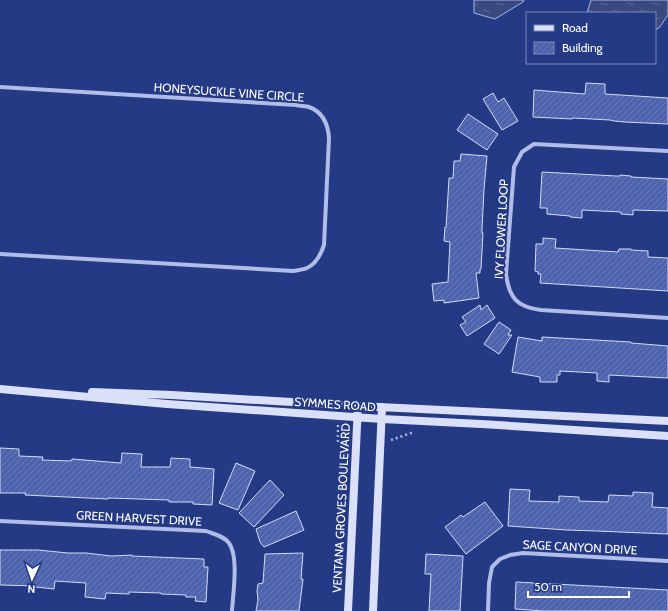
<svg xmlns="http://www.w3.org/2000/svg" width="668" height="611" font-family="Cabin,sans-serif">
<defs>
<pattern id="water-ripples" width="26" height="14" patternUnits="userSpaceOnUse"><rect width="26" height="14" fill="#3a4a81"/><path d="M2 4q2-2 4 0t4 0M15 11q2-2 4 0t4 0" fill="none" stroke="#586594"/></pattern>
<pattern id="building-hatch" width="6" height="6" patternUnits="userSpaceOnUse"><rect width="6" height="6" fill="#4e63ad"/><path d="M-1 1l2-2M0 6l6-6M5 7l2-2" fill="none" stroke="#697ab9"/></pattern>
</defs>
<rect width="100%" height="100%" fill="#253a85"/>
<!-- water -->
<path fill="url(#water-ripples)" stroke="#a4b5e9" d="M 474,0 L 524,0 L 523,2 L 495,19 L 474,13 Z
M 591,0 L 668,0 L 668,15 L 659,28 L 655,30 L 655,13 L 587,13 Z"/>
<!-- building -->
<path fill="url(#building-hatch)" stroke="#d3dcf6" d="M 586,83 L 605,84 L 605,94 L 668,98 L 668,124 L 625,122 L 614,121 L 610,120 L 573,118 L 572,119 L 533,117 L 534,90 L 585,94 Z
M 493,93 L 498,102 L 504,98 L 518,121 L 502,130 L 483,99 Z
M 468,114 L 498,134 L 487,150 L 457,130 Z
M 461,154 L 487,156 L 484,189 L 482,229 L 482,233 L 483,233 L 481,269 L 480,269 L 480,273 L 476,273 L 479,298 L 444,303 L 444,300 L 434,301 L 432,284 L 448,282 L 450,242 L 444,241 L 445,227 L 446,228 L 449,178 L 453,178 L 454,161 L 460,161 Z
M 542,172 L 616,176 L 620,176 L 620,175 L 631,176 L 631,177 L 668,179 L 668,211 L 633,210 L 633,215 L 621,214 L 621,212 L 582,210 L 582,218 L 570,217 L 570,216 L 547,214 L 547,208 L 540,208 Z
M 543,238 L 556,239 L 555,248 L 618,252 L 619,249 L 631,249 L 631,250 L 648,251 L 648,257 L 668,258 L 668,291 L 540,283 L 541,274 L 538,274 L 538,272 L 535,271 L 536,244 L 543,244 Z
M 480,305 L 481,310 L 487,305 L 495,318 L 467,336 L 460,325 L 466,322 L 462,317 Z
M 499,322 L 511,330 L 508,335 L 512,335 L 499,354 L 484,344 Z
M 518,337 L 542,341 L 542,337 L 631,342 L 631,343 L 668,346 L 668,378 L 609,375 L 609,382 L 597,381 L 597,373 L 560,371 L 560,375 L 557,375 L 557,382 L 540,382 L 540,377 L 512,372 Z
M 0,448 L 19,449 L 19,456 L 43,457 L 42,460 L 71,461 L 72,459 L 121,463 L 122,453 L 142,454 L 141,467 L 170,467 L 171,458 L 190,459 L 190,467 L 214,469 L 212,505 L 193,504 L 193,502 L 169,502 L 169,500 L 108,498 L 108,499 L 25,495 L 26,493 L 0,493 Z
M 236,463 L 255,471 L 238,510 L 219,503 Z
M 270,480 L 284,495 L 254,527 L 239,513 Z
M 510,489 L 530,490 L 529,501 L 559,502 L 559,496 L 579,497 L 579,501 L 608,502 L 609,495 L 633,496 L 633,492 L 653,493 L 652,507 L 668,508 L 668,534 L 596,531 L 567,530 L 508,526 Z
M 485,502 L 503,526 L 466,554 L 445,527 L 461,515 L 463,517 Z
M 296,511 L 304,530 L 264,547 L 260,542 L 256,529 Z
M 0,550 L 38,550 L 68,553 L 86,553 L 111,556 L 132,555 L 132,556 L 204,559 L 204,567 L 208,567 L 206,602 L 195,601 L 196,597 L 186,597 L 186,595 L 161,594 L 161,593 L 129,592 L 129,594 L 106,593 L 105,599 L 85,597 L 86,583 L 55,581 L 54,589 L 36,587 L 36,586 L 0,585 Z
M 303,553 L 301,579 L 303,579 L 299,611 L 256,611 L 258,600 L 257,591 L 258,584 L 263,583 L 265,554 Z
M 426,554 L 463,556 L 460,611 L 429,611 L 431,574 L 425,574 Z
M 516,582 L 668,590 L 668,611 L 544,611 L 515,609 Z"/>
<g fill="none" stroke-linecap="round" stroke-linejoin="round">
<!-- path -->
<path stroke="#b0bde8" stroke-width="2.5" stroke-dasharray="2 3" stroke-linecap="butt" d="M 338,425 L 338,443 L 347,443
M 391,440 L 414,432"/>
<!-- street -->
<path stroke="#b0bde8" stroke-width="4" d="M 0,87 L 296,105 C 300,106 306,106 309,107 C 323,112 328,124 329,138 L 324,245 C 321,254 316,264 307,268 C 303,270 297,270 293,271 L 0,254
M 668,151 L 534,144 L 522,152 L 514,167 L 506,274 C 509,298 517,307 541,310 L 668,318
M 0,521 L 206,531 C 214,534 224,536 229,543 C 239,557 233,593 232,611
M 488,611 L 489,583 L 492,567 L 500,559 L 510,555 L 523,553 L 668,561"/>
<!-- secondary -->
<path stroke="#dae0f7" stroke-width="8" d="M 0,389 L 167,404 L 382,419 L 481,424 L 668,436
M 92,392 L 172,395 L 358,406 L 668,421
M 348,611 L 358,406
M 373,611 L 382,407"/>
</g>
<g text-anchor="middle" dominant-baseline="central" stroke-width="4" stroke-linejoin="round" paint-order="stroke">
<!-- street labels -->
<g font-size="12" fill="#fff" stroke="#253a85">
<text transform="translate(229 92) rotate(4)">HONEYSUCKLE VINE CIRCLE</text>
<text transform="translate(501 229) rotate(-87)">IVY FLOWER LOOP</text>
<text transform="translate(335 404) rotate(4)">SYMMES ROAD</text>
<text transform="translate(341 508) rotate(-87)">VENTANA GROVES BOULEVARD</text>
<text transform="translate(139 518) rotate(3)">GREEN HARVEST DRIVE</text>
<text transform="translate(580 547) rotate(3)">SAGE CANYON DRIVE</text>
</g>
</g>
<!-- legend -->
<rect x="526" y="12" width="130" height="52" fill="#253a85" stroke="#7c89b6"/>
<rect x="534" y="25" width="20" height="6" fill="#dae0f7" stroke="#7c89b6"/>
<text x="562" y="32" font-size="12" fill="#ffffff">Road</text>
<rect x="534" y="42" width="20" height="12" fill="url(#building-hatch)" stroke="#7c89b6"/>
<text x="562" y="52" font-size="12" fill="#ffffff">Building</text>
<!-- north arrow -->
<g transform="translate(32 579) rotate(183)" stroke="#253a85" stroke-width="3" paint-order="stroke">
<path d="M0-3L7 15L0 10L-7 15Z" fill="#ffffff"/>
<text y="-6" font-size="11" font-weight="bold" text-anchor="middle" fill="#ffffff">N</text>
</g>
<!-- scale -->
<path d="M528 591v6h101v-6" fill="none" stroke="#ffffff" stroke-width="2"/>
<text x="534" y="591" font-size="12" fill="#ffffff" stroke="#253a85" stroke-width="3" paint-order="stroke">50 m</text>
</svg>
